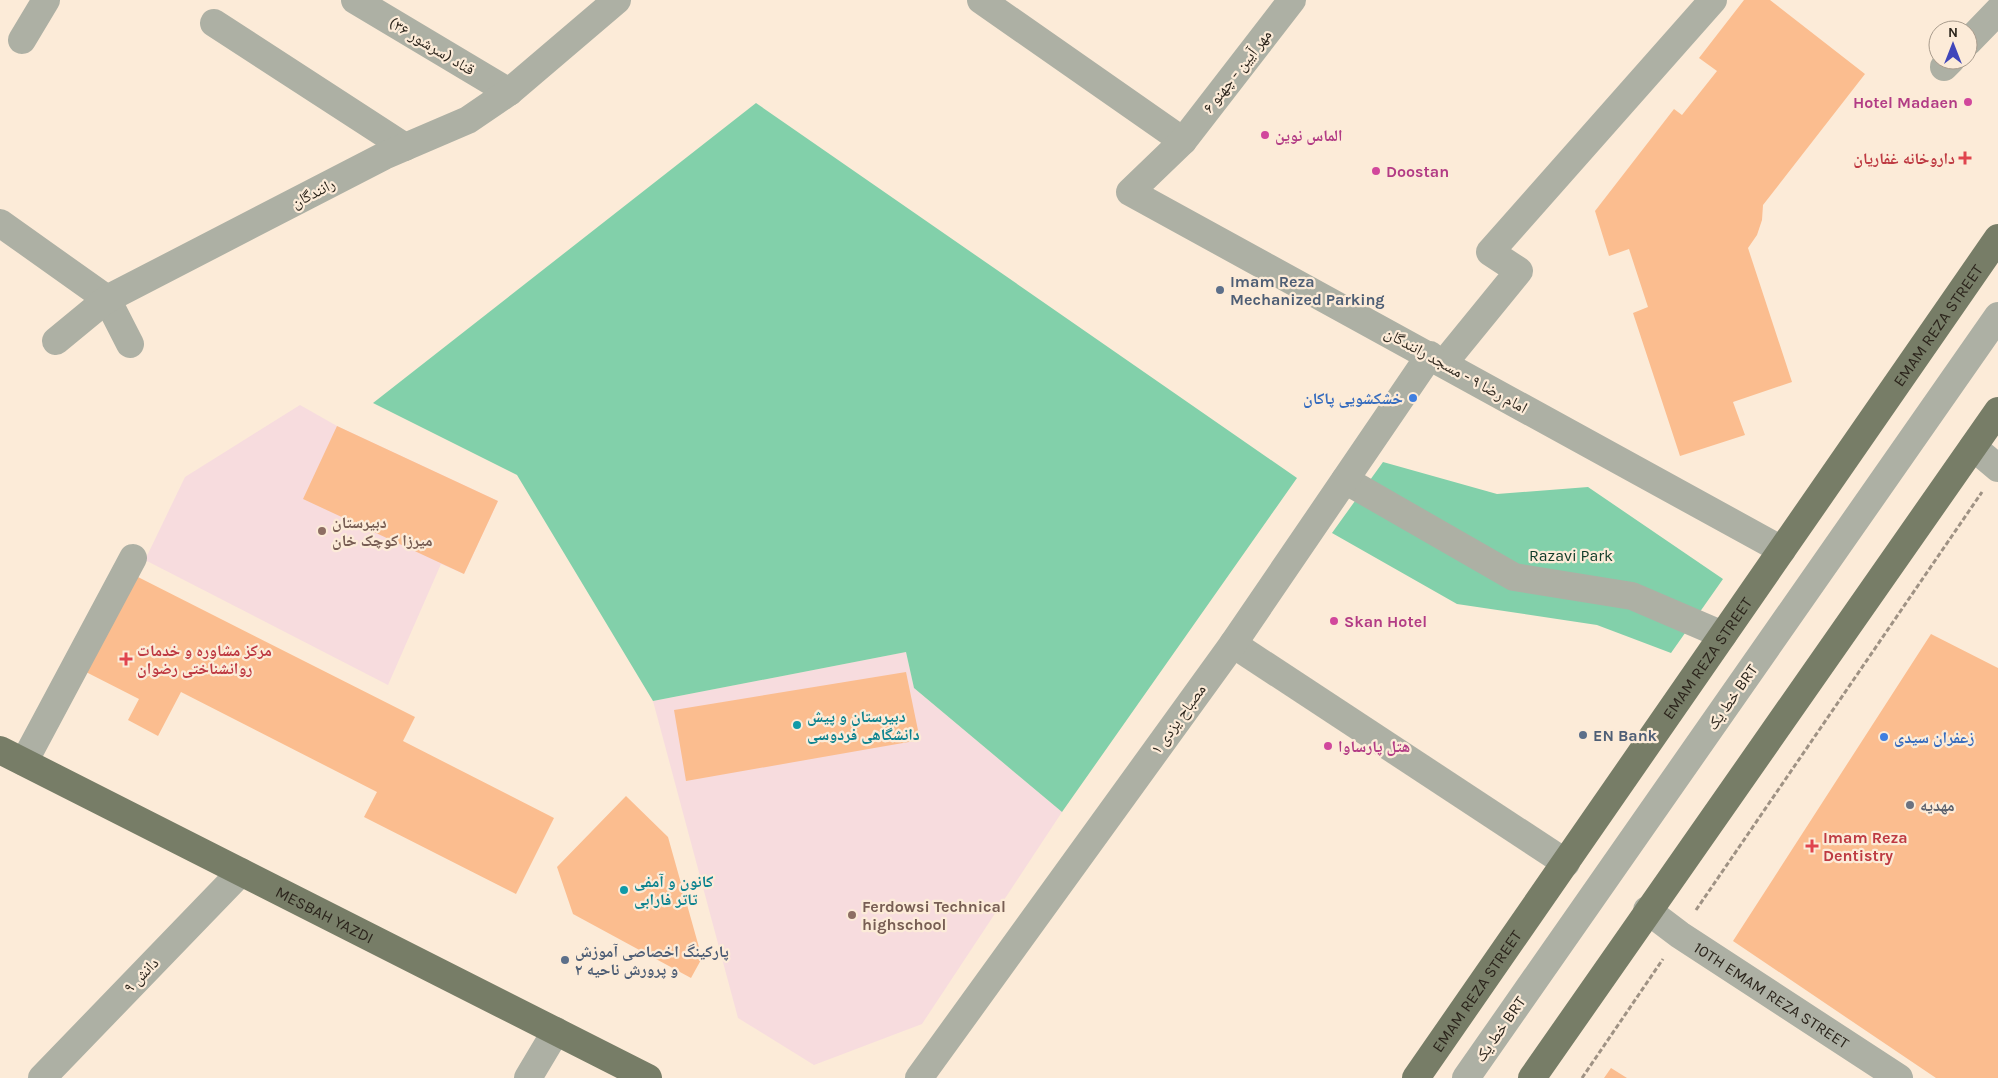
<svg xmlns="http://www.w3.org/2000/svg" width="1998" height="1078" font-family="Karla,'Noto Naskh Arabic',sans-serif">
<rect width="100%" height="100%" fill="#fcebd8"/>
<!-- education -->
<path fill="#f7dcde" d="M 300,405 L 337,426 L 498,501 L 464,574 L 441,564 L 388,685 L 145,560 L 185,477 Z
M 906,652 L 914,688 L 1062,812 L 922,1024 L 814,1065 L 738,1018 L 653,701 Z"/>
<!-- green -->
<path fill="#82d0aa" d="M 756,103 L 1297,478 L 1062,812 L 914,688 L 906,652 L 653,701 L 517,475 L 373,403 Z
M 1383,462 L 1497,494 L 1588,487 L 1723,579 L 1671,653 L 1597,625 L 1457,604 L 1332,533 Z"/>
<!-- building -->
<path fill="#fbbd8f" d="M 1744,0 L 1770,0 L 1865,74 L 1763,205 L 1762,220 L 1757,235 L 1748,248 L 1792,382 L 1733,402 L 1745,435 L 1680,456 L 1633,313 L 1648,307 L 1629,249 L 1609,256 L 1595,211 L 1674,109 L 1682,115 L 1717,71 L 1699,58 Z
M 337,426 L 498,501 L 464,574 L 303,499 Z
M 134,575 L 415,717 L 403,741 L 554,818 L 516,894 L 364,817 L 377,792 L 181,692 L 158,736 L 128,720 L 139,699 L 84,671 Z
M 1931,634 L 1998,668 L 1998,1078 L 1936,1078 L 1733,941 Z
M 906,672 L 920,740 L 686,781 L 674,710 Z
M 626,796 L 668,837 L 702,958 L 691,978 L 573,914 L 557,867 Z
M 1611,1068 L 1627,1078 L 1604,1078 Z"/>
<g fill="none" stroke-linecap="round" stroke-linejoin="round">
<!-- path -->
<path stroke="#9f9284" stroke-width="3" stroke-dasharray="5 2.5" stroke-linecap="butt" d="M 1696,910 L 1982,492
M 1582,1078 L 1663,959"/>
<!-- minor -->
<g stroke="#adb0a4" stroke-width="28">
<path d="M 355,0 L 509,92"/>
<path d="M 981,0 L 1183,141"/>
<path d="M 1292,0 L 1183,141 L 1130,192 L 1782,550"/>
<path d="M 214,23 L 405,147"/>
<path d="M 22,40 L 46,0"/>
<path d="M 1968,42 L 1998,11"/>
<path d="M 1944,67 L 1951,60"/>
<path d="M 0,223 L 107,299 L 130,344"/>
<path d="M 56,341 L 107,299 L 384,156 L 468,120 L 509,92 L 617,0"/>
<path d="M 1444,363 L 1519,271 L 1490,252 L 1713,0"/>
<path d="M 1973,447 L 1998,468"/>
<path d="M 1345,480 L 1514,577 L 1632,596 L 1723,635"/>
<path d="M 1233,644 L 1566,863"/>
<path d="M 24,762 L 133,558"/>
<path id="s1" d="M 1647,910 L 1680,935 L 1899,1078"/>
<path d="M 42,1078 L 241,872"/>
<path d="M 528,1078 L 556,1031"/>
<path d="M 919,1078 L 1233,644 L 1430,355"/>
<path d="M 1466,1078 L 1998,316"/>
</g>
<!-- major -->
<g stroke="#777d67" stroke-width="28">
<path id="s2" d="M 0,750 L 648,1078"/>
<path id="s3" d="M 1416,1078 L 1998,238"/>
<path d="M 1532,1078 L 1998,411"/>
</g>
</g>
<!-- markers -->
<g fill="#d1479c" stroke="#fcebd8" stroke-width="2">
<circle cx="1968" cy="102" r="5"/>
<circle cx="1265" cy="135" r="5"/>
<circle cx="1376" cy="171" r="5"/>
<circle cx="1334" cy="621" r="5"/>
<circle cx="1328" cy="746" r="5"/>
</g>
<g fill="#e0444e" stroke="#fcebd8" stroke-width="2">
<path d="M1962.5 150.5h5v5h5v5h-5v5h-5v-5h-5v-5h5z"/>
<path d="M123.5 651.5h5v5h5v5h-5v5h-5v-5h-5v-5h5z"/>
<path d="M1809.5 838.5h5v5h5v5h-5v5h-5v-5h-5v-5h5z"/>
</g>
<g fill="#5c6f8a" stroke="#fcebd8" stroke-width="2">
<circle cx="1220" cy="290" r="5"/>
<circle cx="1583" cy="735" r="5"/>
<circle cx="565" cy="960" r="5"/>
</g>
<g fill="#3f7fe0" stroke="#fcebd8" stroke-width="2">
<circle cx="1413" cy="398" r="5"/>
<circle cx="1884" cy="737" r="5"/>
</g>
<g fill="#8d6e63" stroke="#fcebd8" stroke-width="2">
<circle cx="322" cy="531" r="5"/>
<circle cx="852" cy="915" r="5"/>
</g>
<g fill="#0f9aa8" stroke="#fcebd8" stroke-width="2">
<circle cx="797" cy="725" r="5"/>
<circle cx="624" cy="890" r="5"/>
</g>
<circle fill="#6b7280" stroke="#fcebd8" stroke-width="2" cx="1910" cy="805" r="5"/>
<g text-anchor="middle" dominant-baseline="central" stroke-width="4.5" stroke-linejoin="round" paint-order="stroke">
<!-- street labels -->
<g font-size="16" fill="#2c251c" stroke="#fcebd8">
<text transform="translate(432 46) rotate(31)">قناد (سرشور ۳۶)</text>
<text transform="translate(1237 71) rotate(-52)">مهر آیین - چهنو ۶</text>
<text transform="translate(313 193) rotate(-27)">رانندگان</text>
<text stroke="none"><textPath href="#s3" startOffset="916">EMAM REZA STREET</textPath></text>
<text transform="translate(1456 370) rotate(29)">امام رضا ۹ - مسجد رانندگان</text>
<text stroke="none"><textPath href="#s3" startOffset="511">EMAM REZA STREET</textPath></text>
<text transform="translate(1732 697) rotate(-55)">خط یک BRT</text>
<text transform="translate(1178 719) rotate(-54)">مصباح یزدی ۱</text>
<text stroke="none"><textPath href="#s2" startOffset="364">MESBAH YAZDI</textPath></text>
<text transform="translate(141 975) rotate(-46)">دانش ۹</text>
<text stroke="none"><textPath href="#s3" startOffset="106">EMAM REZA STREET</textPath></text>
<text stroke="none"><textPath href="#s1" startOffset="151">10TH EMAM REZA STREET</textPath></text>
<text transform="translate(1500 1029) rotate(-55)">خط یک BRT</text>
</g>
<!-- hotel labels -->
<g font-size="16" font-weight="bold" fill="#b23c85" stroke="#fcebd8" text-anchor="start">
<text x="1958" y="102" text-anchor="end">Hotel Madaen</text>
<text x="1275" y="135">الماس نوين</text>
<text x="1386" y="171">Doostan</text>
<text x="1344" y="621">Skan Hotel</text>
<text x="1338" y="746">هتل پارساوا</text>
</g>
<!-- health labels -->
<g font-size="16" font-weight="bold" fill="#be3a42" stroke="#fcebd8" text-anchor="start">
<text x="1955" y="158" text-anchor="end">داروخانه غفاریان</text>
<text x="137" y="650">مرکز مشاوره و خدمات<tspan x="137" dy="18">روانشناختی رضوان</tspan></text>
<text x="1823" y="837">Imam Reza<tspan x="1823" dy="18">Dentistry</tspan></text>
</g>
<!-- service labels -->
<g font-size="16" font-weight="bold" fill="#4e5e75" stroke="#fcebd8" text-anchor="start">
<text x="1230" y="281">Imam Reza<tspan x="1230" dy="18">Mechanized Parking</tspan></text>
<text x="1593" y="735">EN Bank</text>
<text x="575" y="951">پارکینگ اخصاصی آموزش<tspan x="575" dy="18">و پرورش ناحیه ۲</tspan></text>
</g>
<!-- shop labels -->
<g font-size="16" font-weight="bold" fill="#366cbe" stroke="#fcebd8" text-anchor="end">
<text x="1403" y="398">خشکشویی پاکان</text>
<text x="1894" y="737" text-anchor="start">زعفران سیدی</text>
</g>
<!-- education labels -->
<g font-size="16" font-weight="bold" fill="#785e54" stroke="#fcebd8" text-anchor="start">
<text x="332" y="522">دبیرستان<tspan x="332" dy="18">میرزا کوچک خان</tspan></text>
<text x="862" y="906">Ferdowsi Technical<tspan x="862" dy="18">highschool</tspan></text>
</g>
<!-- park labels -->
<g font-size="16" fill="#0e3a28" stroke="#fcebd8">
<text x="1571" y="555">Razavi Park</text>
</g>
<!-- culture labels -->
<g font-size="16" font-weight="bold" fill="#0d838f" stroke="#fcebd8" text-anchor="start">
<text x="807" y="716">دبیرستان و پیش<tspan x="807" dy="18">دانشگاهی فردوسی</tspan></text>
<text x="634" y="881">کانون و آمفی<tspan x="634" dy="18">تاتر فارابی</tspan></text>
</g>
<!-- worship labels -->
<g font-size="16" font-weight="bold" fill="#5b616d" stroke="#fcebd8" text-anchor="start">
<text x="1920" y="805">مهدیه</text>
</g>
</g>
<!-- north arrow -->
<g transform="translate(1953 45)"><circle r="24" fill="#fcebd8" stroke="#a99c8d"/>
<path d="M0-4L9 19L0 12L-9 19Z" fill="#4046ba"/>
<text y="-8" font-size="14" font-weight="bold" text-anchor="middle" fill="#2c251c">N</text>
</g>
</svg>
